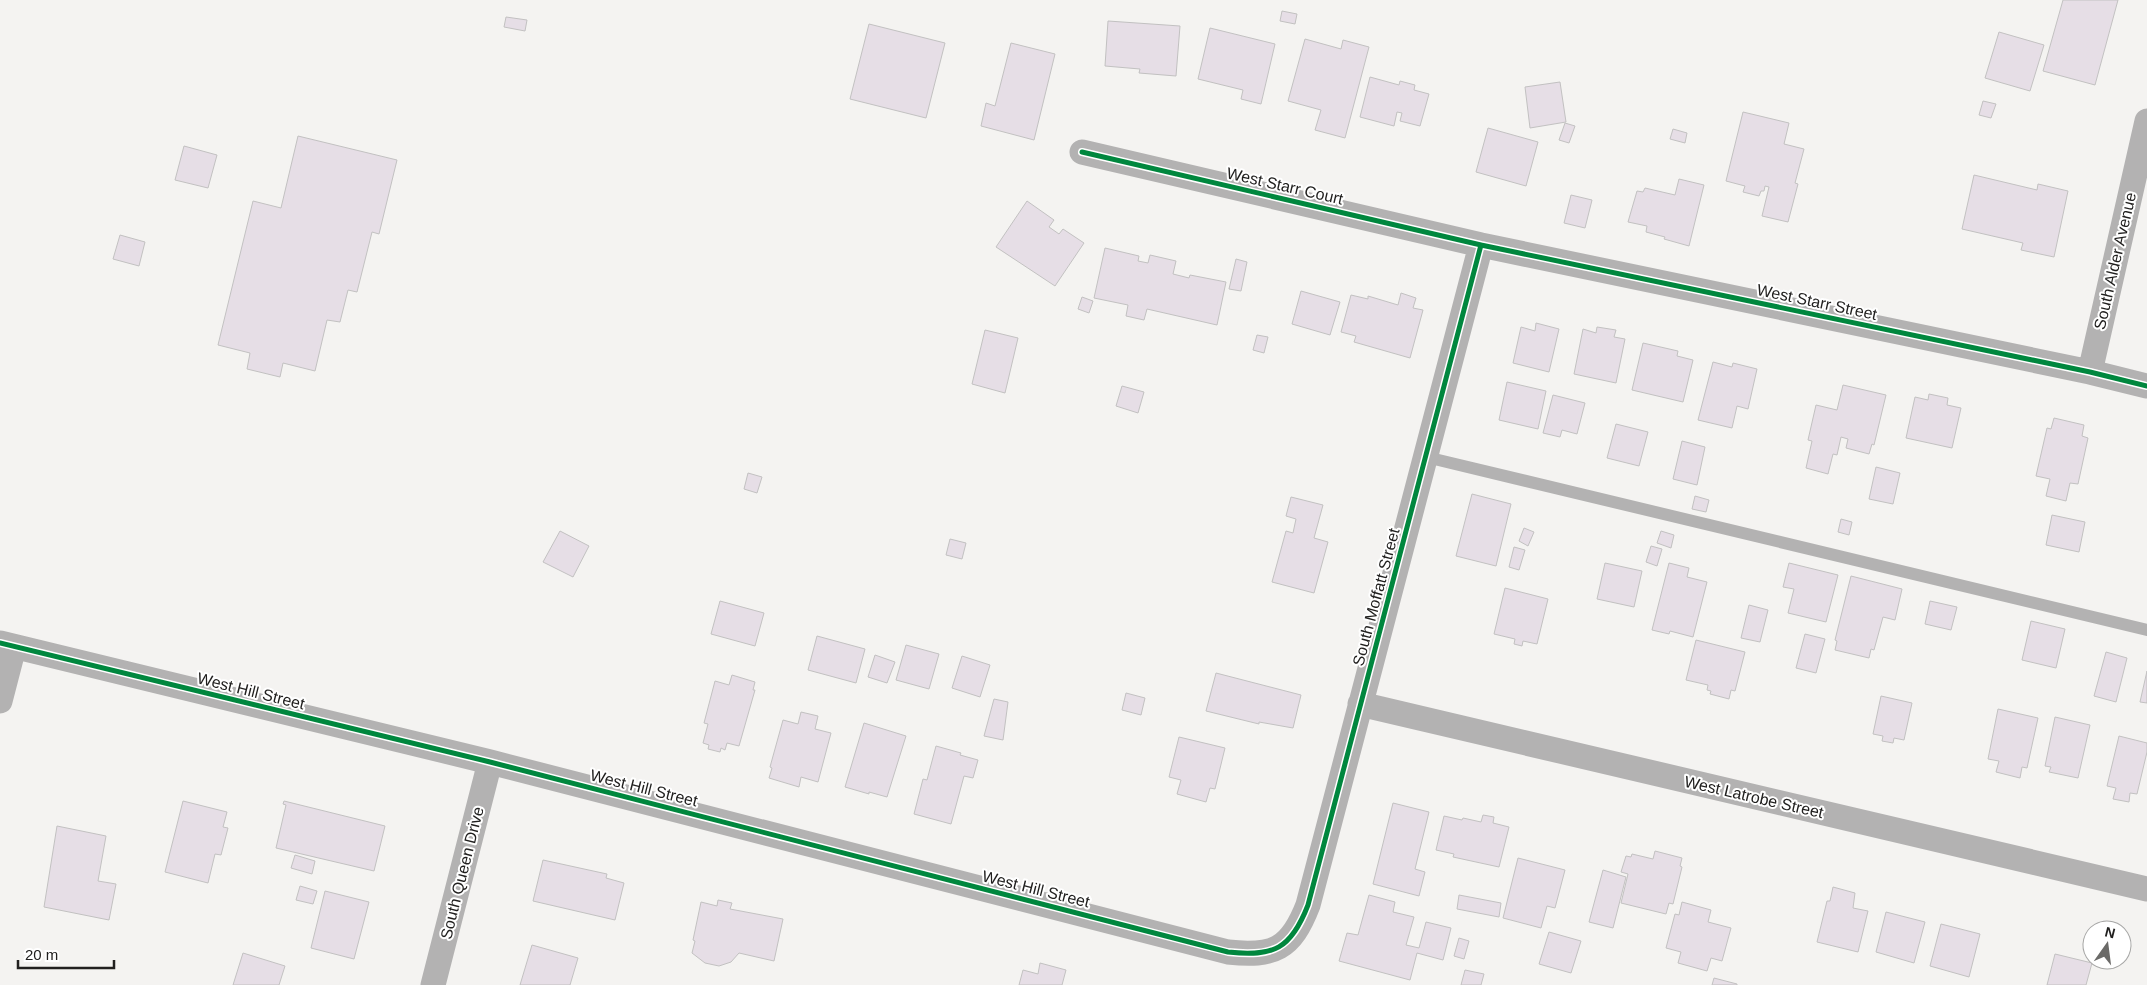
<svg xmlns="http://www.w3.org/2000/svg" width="2147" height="985" font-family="Arial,sans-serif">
<rect width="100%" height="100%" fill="#f4f3f1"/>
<!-- building -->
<path fill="#e6dee6" stroke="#c2c1c1" d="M 2063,0 L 2118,0 L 2095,85 L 2043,71 Z
M 1282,11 L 1297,14 L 1295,24 L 1280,21 Z
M 506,17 L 527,20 L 525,31 L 504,27 Z
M 1108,21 L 1180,26 L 1176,76 L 1139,73 L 1140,69 L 1105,66 Z
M 869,24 L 945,43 L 926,118 L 850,99 Z
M 1210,28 L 1275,44 L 1261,104 L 1241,99 L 1243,90 L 1198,79 Z
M 1999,32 L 2044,45 L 2030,91 L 1985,78 Z
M 1305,39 L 1341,49 L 1343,40 L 1369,47 L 1345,138 L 1315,130 L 1321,110 L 1288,101 Z
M 1011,43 L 1055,54 L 1034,140 L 981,126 L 986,103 L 995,106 Z
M 1370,77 L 1399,85 L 1400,81 L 1415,85 L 1414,90 L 1429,94 L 1420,126 L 1400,121 L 1402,113 L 1397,112 L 1394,126 L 1360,117 Z
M 1560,82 L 1566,122 L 1530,128 L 1525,87 Z
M 1983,101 L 1996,104 L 1991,118 L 1979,115 Z
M 1743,112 L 1789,123 L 1784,144 L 1804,149 L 1795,183 L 1798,184 L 1788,222 L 1762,216 L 1769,187 L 1765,186 L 1764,191 L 1761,191 L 1759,196 L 1743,192 L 1745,186 L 1726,181 Z
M 1565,123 L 1575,126 L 1569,143 L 1559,140 Z
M 1488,128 L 1538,142 L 1526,186 L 1476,172 Z
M 1673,129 L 1687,133 L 1685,143 L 1670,139 Z
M 298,136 L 397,160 L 379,234 L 372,232 L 357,292 L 348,290 L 340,322 L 327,320 L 315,371 L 283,363 L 280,377 L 247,369 L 250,353 L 218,345 L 253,201 L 281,208 Z
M 184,146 L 217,155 L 208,188 L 175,180 Z
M 1974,175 L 2037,190 L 2038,184 L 2068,191 L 2054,257 L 2021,250 L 2023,243 L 1962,229 Z
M 1679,179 L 1704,185 L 1689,246 L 1664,239 L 1665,237 L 1646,232 L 1647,226 L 1628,222 L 1637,191 L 1643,192 L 1645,188 L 1675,195 Z
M 1571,195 L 1592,200 L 1585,228 L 1564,223 Z
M 1027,201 L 1054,220 L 1049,227 L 1059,234 L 1063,229 L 1084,243 L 1055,286 L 996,247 Z
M 120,235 L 145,242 L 139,266 L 113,259 Z
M 1105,248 L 1139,256 L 1138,261 L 1148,263 L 1150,255 L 1176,261 L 1173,274 L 1189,278 L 1190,275 L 1226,282 L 1217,325 L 1147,309 L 1144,320 L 1126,316 L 1128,305 L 1094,298 Z
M 1236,259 L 1247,262 L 1241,291 L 1229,289 Z
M 1301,291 L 1340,302 L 1330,335 L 1292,324 Z
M 1401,293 L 1416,298 L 1413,308 L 1423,310 L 1410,358 L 1354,342 L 1356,336 L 1341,332 L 1351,295 L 1368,299 L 1368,296 L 1398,305 Z
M 1082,297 L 1093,301 L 1089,313 L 1078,309 Z
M 1536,323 L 1559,329 L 1549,372 L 1513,363 L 1521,327 L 1535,331 Z
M 1597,327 L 1616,330 L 1614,337 L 1625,339 L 1616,383 L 1574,374 L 1583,329 L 1596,333 Z
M 985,330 L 1018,338 L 1005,393 L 972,384 Z
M 1257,335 L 1268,337 L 1264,353 L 1253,350 Z
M 1643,343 L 1678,351 L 1677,356 L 1693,360 L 1683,402 L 1632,390 Z
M 1713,362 L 1732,367 L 1733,363 L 1757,369 L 1748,409 L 1737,406 L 1732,428 L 1698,420 Z
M 1507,382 L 1546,391 L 1538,429 L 1499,420 Z
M 1843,385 L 1886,395 L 1874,445 L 1872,444 L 1869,454 L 1846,448 L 1848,439 L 1841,437 L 1837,455 L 1833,454 L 1828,474 L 1806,468 L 1812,441 L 1808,440 L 1816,405 L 1837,410 Z
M 1122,386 L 1144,392 L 1138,413 L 1116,406 Z
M 1929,394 L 1948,398 L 1947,405 L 1961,408 L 1952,448 L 1906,438 L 1915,397 L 1928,400 Z
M 1553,395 L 1585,403 L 1577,434 L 1562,430 L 1560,437 L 1543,433 Z
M 2054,418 L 2084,425 L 2082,436 L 2088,438 L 2078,484 L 2070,483 L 2066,501 L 2046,496 L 2050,479 L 2036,476 L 2047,428 L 2051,429 Z
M 1616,424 L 1648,432 L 1639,466 L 1607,458 Z
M 1682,441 L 1705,447 L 1697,485 L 1673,479 Z
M 1876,467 L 1900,473 L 1893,504 L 1869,499 Z
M 748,473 L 762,477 L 757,493 L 744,489 Z
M 1472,494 L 1511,504 L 1496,566 L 1456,556 Z
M 1695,496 L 1709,500 L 1706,512 L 1692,509 Z
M 1291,497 L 1323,505 L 1314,538 L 1328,542 L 1314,593 L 1272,582 L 1286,531 L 1293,533 L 1296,519 L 1286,516 Z
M 2052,515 L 2085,522 L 2079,552 L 2046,545 Z
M 1841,519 L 1852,522 L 1849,535 L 1838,532 Z
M 1524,528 L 1534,532 L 1528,546 L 1519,541 Z
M 560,531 L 589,546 L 573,577 L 543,562 Z
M 1661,531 L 1674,535 L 1671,548 L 1657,543 Z
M 950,539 L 966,543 L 962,559 L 946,555 Z
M 1651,546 L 1662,549 L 1657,566 L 1646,562 Z
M 1514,547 L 1525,550 L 1519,570 L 1509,567 Z
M 1605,563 L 1642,571 L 1634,607 L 1597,599 Z
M 1669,563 L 1689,568 L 1687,577 L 1707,582 L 1693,637 L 1670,631 L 1669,634 L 1652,630 Z
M 1789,563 L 1838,575 L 1826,622 L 1788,613 L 1794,589 L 1783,587 Z
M 1851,576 L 1902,589 L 1895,620 L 1883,617 L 1874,650 L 1871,649 L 1869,658 L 1835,650 L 1837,641 L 1835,640 Z
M 1505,588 L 1548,599 L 1537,644 L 1523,641 L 1522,646 L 1514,644 L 1515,639 L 1494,634 Z
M 720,601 L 764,613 L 755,646 L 711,634 Z
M 1930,601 L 1957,607 L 1951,630 L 1925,624 Z
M 1749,605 L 1768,610 L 1760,642 L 1741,638 Z
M 2031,621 L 2065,629 L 2056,668 L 2022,660 Z
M 1805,634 L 1825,639 L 1816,673 L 1796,668 Z
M 817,636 L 865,649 L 856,683 L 808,670 Z
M 1696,640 L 1745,652 L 1735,691 L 1731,690 L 1729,699 L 1710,694 L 1711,691 L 1707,690 L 1708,685 L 1686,680 Z
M 906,645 L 939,654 L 929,689 L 896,680 Z
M 2106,652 L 2127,658 L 2116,702 L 2094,696 Z
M 875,655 L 895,662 L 887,683 L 868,677 Z
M 962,656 L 990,665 L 980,697 L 952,688 Z
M 2147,671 L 2147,703 L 2140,702 Z
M 1216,673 L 1301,695 L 1293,728 L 1259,722 L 1259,724 L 1206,711 Z
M 732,675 L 755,682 L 753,690 L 755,690 L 739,746 L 727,743 L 725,750 L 721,748 L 720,752 L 708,749 L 709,745 L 703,743 L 708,724 L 704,723 L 715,681 L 729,685 Z
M 1126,693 L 1145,698 L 1141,715 L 1122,710 Z
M 1881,696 L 1912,703 L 1904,740 L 1894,738 L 1893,743 L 1882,741 L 1883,736 L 1873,734 Z
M 994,699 L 1008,702 L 1003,740 L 984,736 Z
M 1998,709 L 2038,718 L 2027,768 L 2022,767 L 2020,778 L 1996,772 L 1999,761 L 1988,759 Z
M 801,712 L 818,716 L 815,729 L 831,733 L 818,782 L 801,777 L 799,787 L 769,778 L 772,768 L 770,767 L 783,720 L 798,724 Z
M 2055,717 L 2090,725 L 2078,778 L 2049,772 L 2051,767 L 2045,766 Z
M 864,723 L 906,736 L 887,797 L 869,792 L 869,794 L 845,787 Z
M 2119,736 L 2147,743 L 2147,752 L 2137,794 L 2130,793 L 2129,802 L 2113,799 L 2116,788 L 2107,786 Z
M 1179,737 L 1225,748 L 1215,789 L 1210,788 L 1206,802 L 1177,794 L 1181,780 L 1169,777 Z
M 936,746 L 961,753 L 960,755 L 978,760 L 973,778 L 964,776 L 951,824 L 914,814 L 923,779 L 927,780 Z
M 183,801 L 227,812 L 223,827 L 228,828 L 221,855 L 215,854 L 208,883 L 165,872 Z
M 284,801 L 385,826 L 374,871 L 276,848 L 286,805 L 283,804 Z
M 1393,803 L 1429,812 L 1415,869 L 1425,872 L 1419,896 L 1373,884 Z
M 1483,815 L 1494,817 L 1493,823 L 1509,827 L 1499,867 L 1453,857 L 1454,854 L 1436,850 L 1444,816 L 1462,820 L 1463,818 L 1481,822 Z
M 57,826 L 106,836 L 98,881 L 116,884 L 109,920 L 44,907 Z
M 1655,851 L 1682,858 L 1680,866 L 1682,867 L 1673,904 L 1669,903 L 1666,914 L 1621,903 L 1628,874 L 1621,872 L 1626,856 L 1631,857 L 1632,854 L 1653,859 Z
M 295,855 L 315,861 L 312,874 L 291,868 Z
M 1518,858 L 1565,870 L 1555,908 L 1547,906 L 1541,928 L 1503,918 Z
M 543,860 L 607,874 L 606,878 L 624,883 L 615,920 L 533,901 Z
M 1603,870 L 1626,877 L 1613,928 L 1589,922 Z
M 300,886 L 317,891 L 313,904 L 296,900 Z
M 1833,887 L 1855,893 L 1853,908 L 1868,911 L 1858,952 L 1817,942 L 1827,901 L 1830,901 Z
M 325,891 L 369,902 L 354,959 L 311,948 Z
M 1369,895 L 1395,902 L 1393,912 L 1414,917 L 1406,945 L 1419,948 L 1426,922 L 1451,928 L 1443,960 L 1417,953 L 1410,980 L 1339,961 L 1347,933 L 1358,935 Z
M 1459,895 L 1501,903 L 1499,917 L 1457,909 Z
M 718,900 L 732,903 L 730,909 L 783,919 L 774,961 L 739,953 L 731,962 L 719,966 L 705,963 L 692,953 L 695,941 L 693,940 L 701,902 L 717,906 Z
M 1682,902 L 1711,910 L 1708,922 L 1731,928 L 1722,961 L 1711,958 L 1707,971 L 1678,963 L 1681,952 L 1666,948 L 1675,914 L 1679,915 Z
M 1886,912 L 1925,922 L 1914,963 L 1876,952 Z
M 1941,924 L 1980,934 L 1969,977 L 1930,966 Z
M 1549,932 L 1581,941 L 1571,973 L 1539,964 Z
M 1459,938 L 1469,941 L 1464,959 L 1454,956 Z
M 532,945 L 578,958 L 570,985 L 520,985 Z
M 243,953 L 285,966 L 279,985 L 233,985 Z
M 2055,954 L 2092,963 L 2086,985 L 2047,985 Z
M 1040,963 L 1066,970 L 1062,985 L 1019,985 L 1023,970 L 1038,974 Z
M 1465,970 L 1484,974 L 1481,985 L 1461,985 Z
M 1714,978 L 1737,984 L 1737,985 L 1712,985 Z"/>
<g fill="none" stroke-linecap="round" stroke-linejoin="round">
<!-- lane -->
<path stroke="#b3b2b2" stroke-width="12" d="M 1426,457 L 2147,630"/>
<!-- street -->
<path stroke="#b3b2b2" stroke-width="25" d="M 1082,152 L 1481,245 L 2090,372 L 2147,386
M 2090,372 L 2147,121
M 0,643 L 490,762 L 1228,952 C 1274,957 1291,949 1308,905 L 1481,245
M 0,701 L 14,647
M 1360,704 L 2147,889
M 433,985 L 490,762"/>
<!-- cycleway casing -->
<g stroke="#fff" stroke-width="8">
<path id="cycleway" d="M 1082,152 L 1481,245 L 2090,372 L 2147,386
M 0,643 L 490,762 L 1228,952 C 1274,957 1291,949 1308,905 L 1481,245"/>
</g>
<!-- cycleway -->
<use href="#cycleway" stroke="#00873e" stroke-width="5"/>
</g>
<g text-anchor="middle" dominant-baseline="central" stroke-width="4" stroke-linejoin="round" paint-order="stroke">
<!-- street labels -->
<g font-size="16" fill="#21201f" stroke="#fff">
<text transform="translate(1285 186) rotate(13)">West Starr Court</text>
<text transform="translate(2115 261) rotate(-77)">South Alder Avenue</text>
<text transform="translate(1817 302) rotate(12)">West Starr Street</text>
<text transform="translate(1376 597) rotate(-75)">South Moffatt Street</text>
<text transform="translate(251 691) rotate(14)">West Hill Street</text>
<text transform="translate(644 788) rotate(14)">West Hill Street</text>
<text transform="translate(1754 797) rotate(13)">West Latrobe Street</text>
<text transform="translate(462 873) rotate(-76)">South Queen Drive</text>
<text transform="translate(1036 889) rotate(14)">West Hill Street</text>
</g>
</g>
<!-- north arrow -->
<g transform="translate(2107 945) rotate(14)"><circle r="24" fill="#ffffff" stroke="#a6a6a5"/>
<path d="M0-4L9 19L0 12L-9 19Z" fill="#6b6a68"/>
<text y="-8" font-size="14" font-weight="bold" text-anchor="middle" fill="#21201f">N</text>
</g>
<!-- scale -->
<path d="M18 960v8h96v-8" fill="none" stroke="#21201f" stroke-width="2.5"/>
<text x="25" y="960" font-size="15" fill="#21201f" stroke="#ffffff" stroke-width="4" paint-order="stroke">20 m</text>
</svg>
